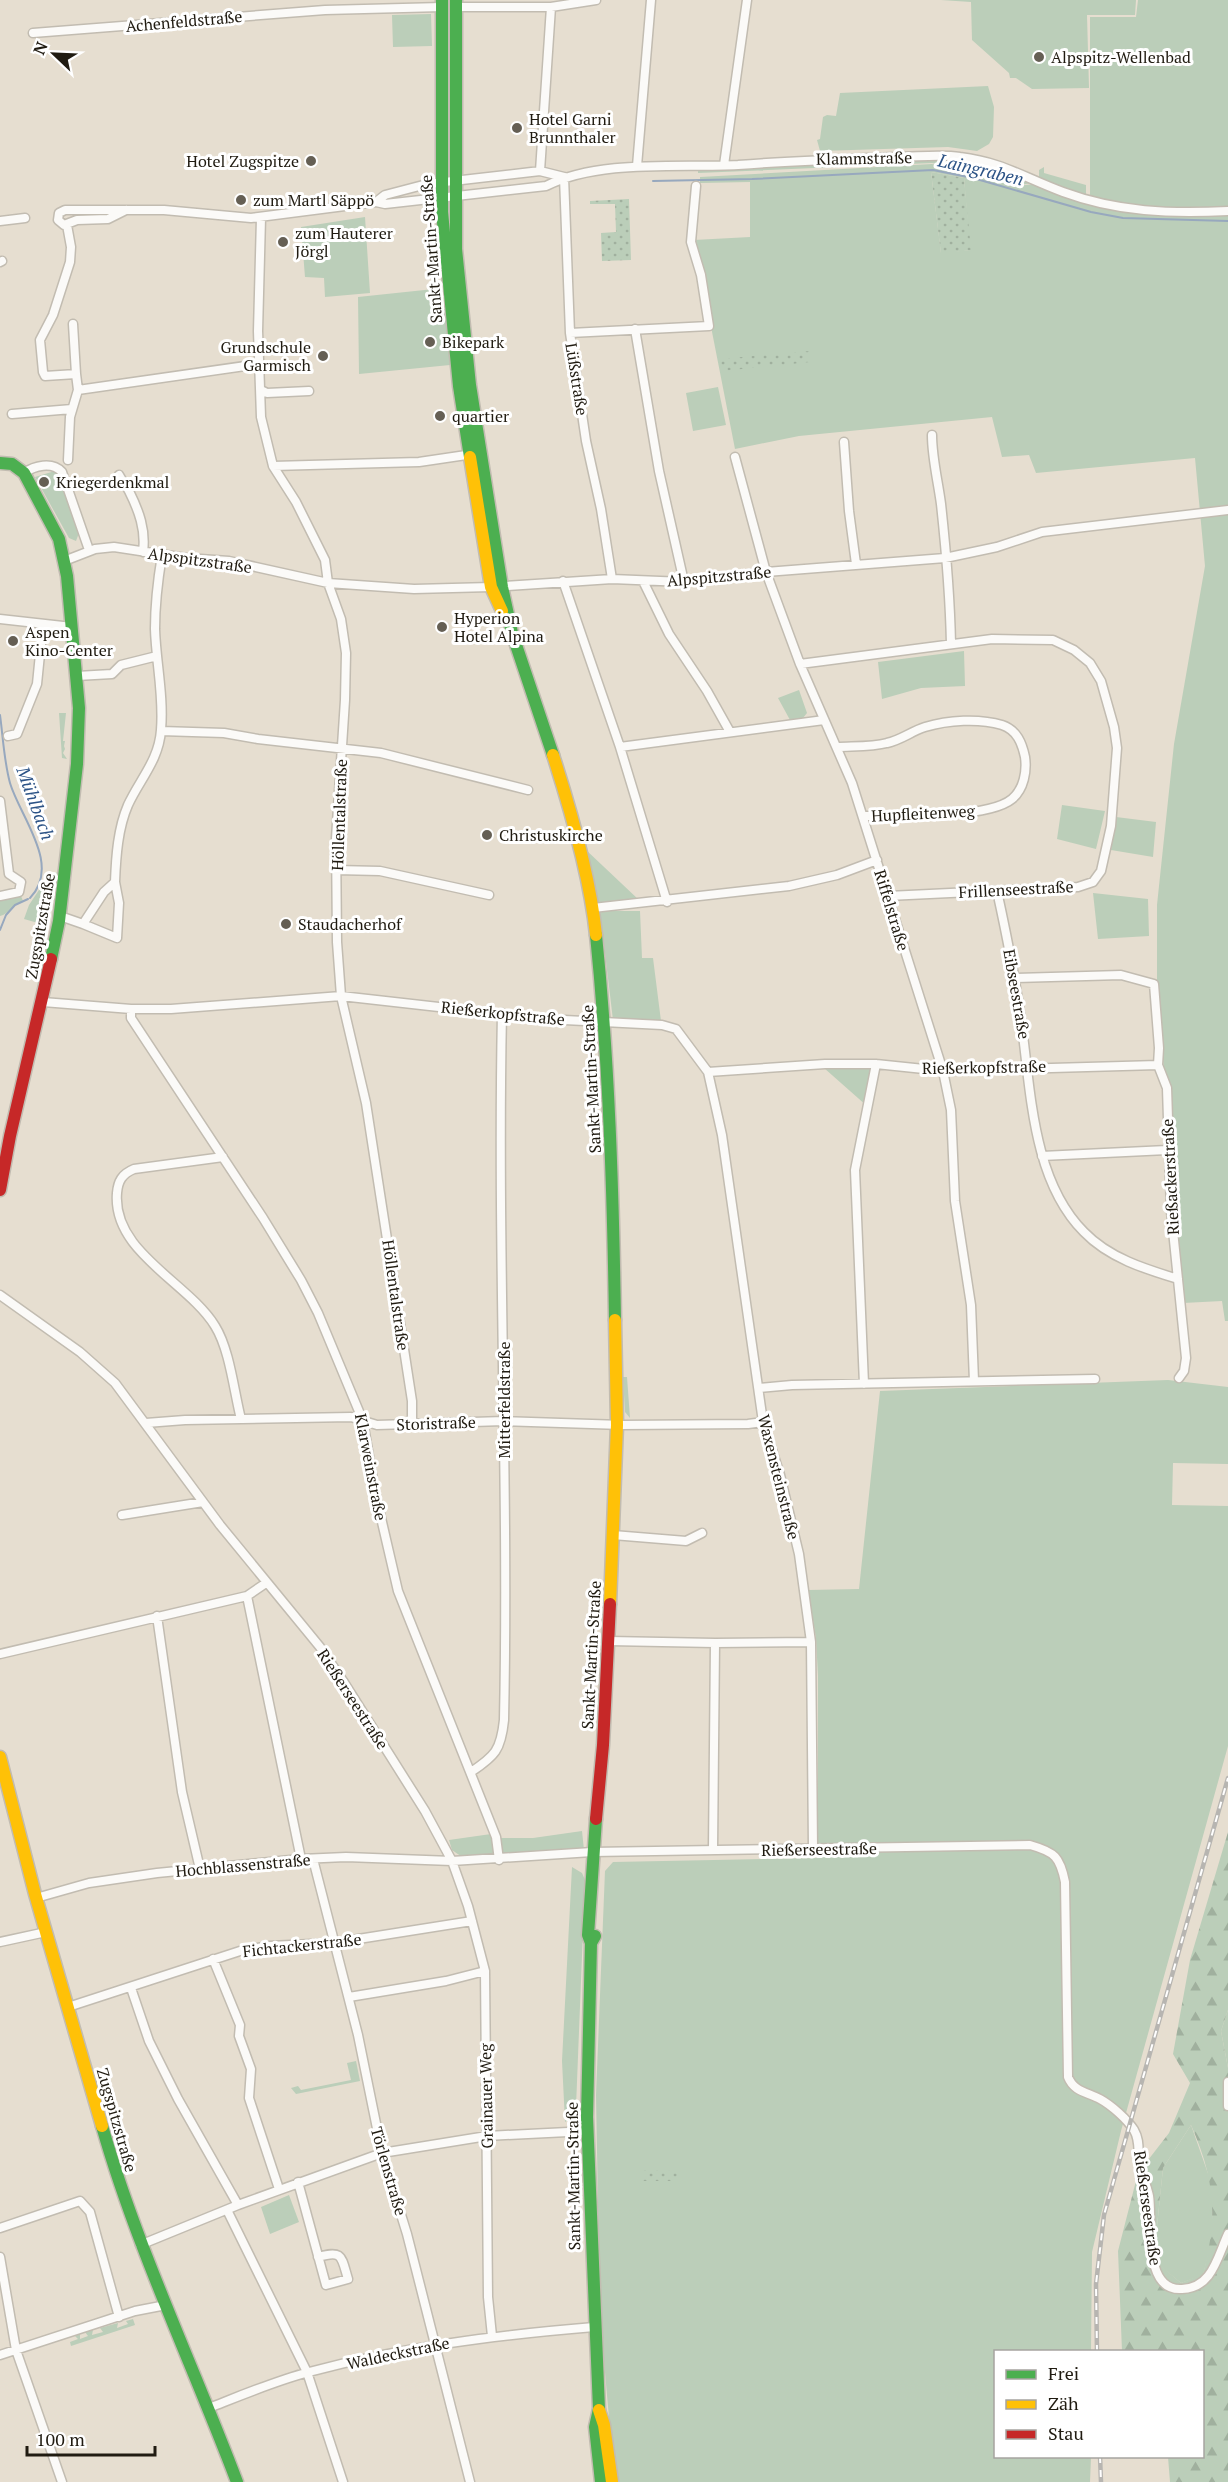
<svg xmlns="http://www.w3.org/2000/svg" width="1228" height="2482" font-family="'PT Serif',serif">
<defs>
<pattern id="forest-firs" width="22" height="20" patternUnits="userSpaceOnUse" patternTransform="scale(1.5)"><rect width="22" height="20" fill="#bbceb9"/><path d="M5 1l3.5 6h-7zM16 11l3.5 6h-7z" fill="#a0b09e"/></pattern>
<pattern id="garden-dots" width="8" height="8" patternUnits="userSpaceOnUse" patternTransform="scale(1.5)"><rect width="8" height="8" fill="#bbceb9"/><path d="M2 2h.1M6 6h.1" fill="none" stroke="#a0b09e" stroke-width="1.8" stroke-linecap="round"/></pattern>
</defs>
<rect width="100%" height="100%" fill="#e6ded0"/>
<!-- green -->
<path fill="#bbceb9" fill-rule="evenodd" d="M 941,0 L 1136,0 L 1135,15 L 1087,15 L 1089,88 L 1032,89 L 1016,78 L 1010,78 L 1009,73 L 972,40 L 971,2 Z
M 1138,0 L 1228,0 L 1228,1321 L 1225,1321 L 1222,1301 L 1183,1303 L 1157,985 L 1157,905 L 1174,744 L 1205,566 L 1195,458 L 1036,473 L 1029,455 L 1002,457 L 992,417 L 799,436 L 735,449 L 694,240 L 750,237 L 750,182 L 700,183 L 700,177 L 932,164 L 976,173 L 1016,186 L 1035,184 L 1090,204 L 1090,17 L 1136,17 ZM 931,172 L 964,178 L 970,250 L 941,253 Z
M 431,14 L 432,46 L 393,47 L 392,15 Z
M 988,86 L 994,107 L 993,137 L 989,144 L 977,151 L 948,147 L 820,151 L 817,140 L 820,139 L 823,117 L 827,115 L 836,116 L 840,93 Z
M 912,160 L 958,160 L 1005,172 L 1002,181 L 982,173 L 932,163 L 698,173 L 698,168 Z
M 1044,167 L 1044,173 L 1086,185 L 1086,194 L 1082,197 L 1039,180 L 1039,170 Z
M 1008,173 L 1030,182 L 1032,183 L 1020,185 L 1006,182 Z
M 365,217 L 370,293 L 325,297 L 324,278 L 305,277 L 301,227 Z
M 434,289 L 438,306 L 445,306 L 450,365 L 359,374 L 358,297 Z
M 718,387 L 726,425 L 693,431 L 686,393 Z
M 58,470 L 79,533 L 76,541 L 69,538 L 35,477 Z
M 964,651 L 965,686 L 921,688 L 882,699 L 878,662 Z
M 799,690 L 807,713 L 803,718 L 790,720 L 778,698 Z
M 59,713 L 66,713 L 63,741 L 65,741 L 64,746 L 65,749 L 63,753 L 67,759 L 62,758 Z
M 1062,805 L 1105,811 L 1096,849 L 1057,839 Z
M 1116,817 L 1156,822 L 1153,857 L 1111,850 Z
M 585,849 L 639,900 L 598,905 Z
M 60,872 L 45,925 L 24,919 L 29,905 L 45,881 L 51,883 L 55,873 Z
M 1093,893 L 1148,899 L 1149,936 L 1098,939 Z
M 21,896 L 23,901 C 13,904 9,914 0,916 L 0,899 Z
M 600,911 L 640,911 L 642,958 L 653,958 L 661,1021 L 613,1020 Z
M 875,1066 L 867,1106 L 824,1068 Z
M 623,1377 L 627,1377 L 630,1418 L 625,1412 Z
M 1168,1380 L 1228,1387 L 1228,1464 L 1173,1463 L 1172,1505 L 1228,1506 L 1228,1746 L 1121,2131 L 1092,2252 L 1091,2351 L 996,2352 L 996,2456 L 1091,2457 L 1090,2482 L 618,2482 L 609,2418 L 600,2315 L 596,2095 L 605,1871 L 613,1862 L 818,1858 L 818,1676 L 816,1638 L 808,1590 L 859,1589 L 880,1391 Z
M 582,1831 L 584,1850 L 502,1854 L 499,1838 L 533,1838 Z
M 491,1834 L 495,1854 L 465,1859 L 452,1850 L 449,1840 Z
M 572,1867 L 582,1873 L 585,1880 L 576,2107 L 574,2115 L 565,2122 L 562,2061 Z
M 1228,2010 L 1228,2068 L 1221,2031 Z
M 356,2061 L 360,2081 L 296,2094 L 291,2088 L 298,2086 L 301,2090 L 351,2080 L 347,2063 Z
M 1191,2125 L 1212,2185 L 1212,2240 L 1203,2275 L 1181,2283 L 1159,2265 L 1156,2236 L 1163,2168 Z
M 289,2195 L 299,2222 L 270,2234 L 261,2207 Z
M 133,2319 L 135,2325 L 71,2346 L 70,2342 L 78,2339 L 75,2336 L 80,2334 L 80,2339 L 88,2336 L 85,2332 L 93,2330 L 92,2335 L 103,2332 L 100,2328 L 118,2323 L 117,2328 L 128,2324 L 126,2321 Z"/>
<!-- forest -->
<path fill="url(#forest-firs)" fill-rule="evenodd" d="M 1228,1832 L 1228,2010 L 1221,2031 L 1228,2068 L 1228,2482 L 1170,2482 L 1168,2457 L 1202,2456 L 1202,2352 L 1122,2351 L 1118,2251 L 1138,2173 L 1169,2133 L 1190,2083 L 1173,2054 L 1190,1960 ZM 1191,2125 C 1215,2180 1218,2216 1203,2274 L 1181,2283 L 1160,2265 L 1156,2236 L 1163,2168 Z"/>
<!-- garden -->
<path fill="url(#garden-dots)" d="M 931,172 L 964,178 L 971,250 L 941,254 Z
M 629,199 L 631,260 L 602,261 L 601,233 L 616,232 L 615,204 L 590,204 L 590,201 Z
M 810,351 L 810,362 L 722,371 L 720,359 Z
M 641,2170 L 679,2171 L 679,2181 L 642,2181 Z"/>
<g fill="none" stroke-linecap="round" stroke-linejoin="round">
<!-- stream -->
<path stroke="#97a8be" stroke-width="2" d="M 653,181 L 752,179 L 933,170 L 973,178 L 1091,212 L 1123,218 L 1228,221
M 0,715 C 3,737 4,761 10,783 C 20,817 62,865 30,898
M 0,930 L 6,915 L 15,905 L 28,899"/>
<!-- street casing -->
<g stroke="#c2bcb1" stroke-width="11">
<path id="street" d="M 456,7 L 551,7 L 596,0
M 33,33 L 325,10 L 442,7
M 724,165 L 747,0
M 637,166 L 651,0
M 540,171 L 551,7
M 564,177 L 570,333 L 586,441 L 601,509 L 612,579
M 376,202 L 385,195 L 427,184 L 540,171 L 564,177
M 126,210 L 108,219 L 77,220 L 64,225 L 58,220 L 59,213 L 65,210 L 164,210 L 251,218 L 376,202 L 385,204 L 546,186 C 600,159 678,168 738,165 C 791,161 844,159 897,157 C 917,157 940,154 960,157 C 1002,162 1025,178 1063,192 C 1117,212 1171,214 1228,211
M 261,218 L 258,331 L 261,417 L 273,466 L 296,502 L 325,560 L 328,583 L 341,619 L 346,653 L 345,700 L 336,838 L 337,942 L 341,996 L 366,1103 L 412,1401 L 412,1423
M 0,221 L 25,218
M 67,225 L 71,247 L 70,262 L 53,315 L 40,340 L 43,372 L 45,376 L 76,374 L 78,390 L 70,417 L 68,460
M 0,262 L 2,261
M 73,324 L 76,374
M 635,329 L 659,471 L 684,582
M 570,333 L 709,326 L 701,275 L 691,242 L 696,186
M 78,390 L 259,364
M 261,390 L 267,393 L 309,391
M 12,414 L 72,409
M 932,435 C 932,458 938,481 941,504 C 946,550 950,597 951,644
M 844,442 L 849,511 L 856,564
M 735,457 L 766,572 L 800,664 L 852,783 L 943,1071 L 951,1110 L 955,1201 L 971,1305 L 974,1381
M 273,466 L 419,462 L 473,454
M 24,473 C 34,466 52,461 62,472 L 89,550
M 119,475 C 122,481 126,485 129,491 C 139,511 146,530 143,552
M 64,561 L 95,549 L 114,547 L 186,558 L 229,561 L 328,583 L 414,589 L 491,587 L 612,579 L 684,582 L 766,572 L 945,558 L 997,547 L 1042,532 L 1228,510
M 563,581 L 620,747 L 667,902
M 643,581 L 669,634 L 707,691 L 730,732
M 0,619 L 72,627
M 800,664 L 992,639 L 1053,640 L 1074,650 L 1090,663 L 1101,681 L 1114,727 L 1117,748 L 1111,826 L 1101,871 L 1093,882 L 1078,887 L 888,896
M 77,676 L 112,674 L 121,665 L 157,656
M 161,731 L 224,733 L 258,739 L 381,753 L 528,790
M 8,736 L 17,734 L 37,684 L 43,624
M 620,747 L 824,720
M 837,747 C 853,746 872,747 887,743 C 901,740 912,731 925,727 C 948,720 979,718 1002,725 C 1017,730 1022,743 1025,757 C 1027,771 1024,789 1012,799 C 988,819 896,816 863,816
M 0,801 L 9,874 L 21,882 L 19,892 L 0,896
M 336,870 L 380,871 L 489,895
M 997,891 C 1006,932 1014,972 1020,1013 C 1031,1084 1030,1178 1084,1232 C 1109,1258 1145,1269 1178,1279
M 593,908 L 789,886 L 837,875 L 877,860
M 60,916 L 83,924 L 104,892 L 115,882 C 116,856 118,828 128,805 C 140,779 159,760 161,730 C 164,696 156,662 155,629 C 155,604 158,579 162,555
M 83,924 L 117,938 L 119,903 L 115,882
M 1015,978 L 1121,975 L 1154,984 L 1159,1048 L 1158,1065 L 1167,1088 L 1171,1211 L 1186,1358 L 1184,1371 L 1179,1378
M 43,1002 L 131,1009 L 171,1009 L 341,996 L 545,1019 L 662,1025 L 676,1029 L 708,1072 L 722,1135 L 763,1422 L 780,1475 L 799,1554 L 811,1642 L 813,1848
M 131,1009 L 131,1018 L 263,1218 L 301,1280 L 318,1313 L 363,1421 L 375,1492 L 398,1591 L 496,1837 L 499,1860
M 708,1072 L 825,1064 L 876,1064 L 943,1071 L 1158,1065
M 1042,1156 L 1167,1150
M 223,1157 L 134,1169 C 122,1174 118,1181 117,1193 C 112,1252 188,1282 215,1326 C 230,1350 234,1392 241,1419
M 0,1295 L 80,1352 L 115,1383 L 220,1525 L 320,1647 L 343,1681 L 425,1811 L 452,1861 L 592,1852 L 1030,1845 C 1055,1852 1060,1857 1065,1882 L 1068,2077 C 1074,2092 1087,2092 1100,2099 C 1111,2105 1127,2119 1134,2130 C 1141,2142 1137,2153 1140,2165 C 1142,2176 1147,2186 1149,2196 C 1153,2221 1142,2292 1182,2289 C 1212,2288 1217,2258 1228,2234
M 864,1384 L 855,1170 L 876,1064
M 759,1388 L 792,1385 L 1095,1379
M 146,1423 L 185,1420 L 351,1417 L 377,1425 L 504,1421 L 622,1425 L 748,1424 L 763,1422
M 122,1515 L 203,1502
M 613,1535 L 686,1541 L 702,1533
M 247,1596 L 301,1859
M 157,1616 L 182,1792 L 200,1869
M 609,1641 L 715,1643 L 811,1642
M 0,1654 L 247,1596 L 266,1583
M 471,1772 C 495,1756 501,1750 504,1720 C 509,1485 497,1249 502,1013
M 713,1850 L 715,1643
M 313,1859 L 358,2035 L 382,2153 L 407,2234 L 470,2482
M 36,1898 L 89,1883 L 157,1873 L 301,1859 L 346,1857 L 452,1861 L 468,1906 L 485,1971 L 488,2297 L 492,2336
M 0,1942 L 46,1932
M 213,1959 L 240,2025 L 239,2036 L 251,2069 L 249,2098 L 279,2189
M 131,1988 L 149,2041 L 178,2099 L 238,2205
M 349,1997 L 446,1981 L 485,1971
M 68,2007 L 240,1951 L 269,1946 L 333,1943 L 472,1921
M 1228,2082 L 1228,2106
M 298,2182 L 326,2285 L 348,2279 C 341,2256 343,2250 318,2257
M 227,2210 L 307,2372 L 343,2482
M 0,2228 L 80,2201 L 90,2212 L 119,2317
M 140,2245 L 238,2205 L 382,2153 L 487,2136 L 588,2131
M 0,2257 L 16,2350 L 62,2482
M 0,2355 L 135,2311 L 166,2305
M 209,2408 C 242,2395 275,2381 309,2372 C 402,2347 497,2335 594,2327"/>
</g>
<!-- fast casing -->
<g stroke="#c2bcb1" stroke-width="15">
<path id="fast" d="M 442,0 L 442,212 L 459,386 L 470,457
M 456,0 L 456,249 L 470,385 L 502,587 L 512,633 L 553,755
M 0,463 L 12,464 L 24,473 L 59,539 L 67,576 L 79,708 L 77,764 L 59,921 L 51,959
M 596,935 C 609,1063 613,1191 615,1320
M 595,1936 L 591,1943 L 587,2117 L 599,2409 L 595,2427 L 601,2482
M 591,1943 L 588,1935 L 596,1819
M 102,2126 C 137,2248 192,2363 237,2482"/>
</g>
<!-- slow casing -->
<g stroke="#c2bcb1" stroke-width="15">
<path id="slow" d="M 470,457 L 491,587 L 502,611
M 553,755 C 571,811 590,876 596,935
M 610,1604 L 617,1425 L 615,1320
M 0,1757 L 35,1894 L 102,2126
M 599,2410 L 604,2425 L 612,2482"/>
</g>
<!-- jam casing -->
<g stroke="#c2bcb1" stroke-width="15">
<path id="jam" d="M 0,1190 L 10,1136 L 51,959
M 596,1819 L 603,1745 L 610,1604"/>
</g>
<!-- street -->
<use href="#street" stroke="#fbfaf8" stroke-width="8"/>
<!-- fast -->
<use href="#fast" stroke="#4caf50" stroke-width="12"/>
<!-- slow -->
<use href="#slow" stroke="#ffc107" stroke-width="12"/>
<!-- jam -->
<use href="#jam" stroke="#c62828" stroke-width="12"/>
<!-- rail casing -->
<g stroke="#b7b5b1" stroke-width="4.5">
<path id="rail" d="M 1097,2352 L 1096,2284 L 1104,2215 L 1228,1778
M 1100,2456 L 1101,2482"/>
</g>
<!-- rail -->
<use href="#rail" stroke="#fff" stroke-width="2" stroke-dasharray="7" stroke-linecap="butt"/>
</g>
<!-- markers -->
<g fill="#655f54" stroke="#fff" stroke-width="2">
<circle cx="1039" cy="57" r="6"/>
<circle cx="517" cy="128" r="6"/>
<circle cx="311" cy="161" r="6"/>
<circle cx="241" cy="200" r="6"/>
<circle cx="283" cy="242" r="6"/>
<circle cx="430" cy="342" r="6"/>
<circle cx="323" cy="356" r="6"/>
<circle cx="440" cy="416" r="6"/>
<circle cx="44" cy="482" r="6"/>
<circle cx="442" cy="627" r="6"/>
<circle cx="13" cy="641" r="6"/>
<circle cx="487" cy="835" r="6"/>
<circle cx="286" cy="924" r="6"/>
</g>
<g text-anchor="middle" dominant-baseline="central" stroke-width="6" stroke-linejoin="round" paint-order="stroke">
<!-- street labels -->
<g font-size="16" fill="#201b11" stroke="#fff">
<text transform="translate(184 21) rotate(-5)">Achenfeldstraße</text>
<text transform="translate(864 158) rotate(-1)">Klammstraße</text>
<text transform="translate(431 249) rotate(-94)">Sankt-Martin-Straße</text>
<text transform="translate(577 379) rotate(81)">Lüßstraße</text>
<text transform="translate(200 560) rotate(8)">Alpspitzstraße</text>
<text transform="translate(719 576) rotate(-5)">Alpspitzstraße</text>
<text transform="translate(923 813) rotate(-3)">Hupfleitenweg</text>
<text transform="translate(339 815) rotate(-88)">Höllentalstraße</text>
<text transform="translate(1016 889) rotate(-3)">Frillenseestraße</text>
<text transform="translate(892 910) rotate(73)">Riffelstraße</text>
<text transform="translate(40 926) rotate(-80)">Zugspitzstraße</text>
<text transform="translate(1017 994) rotate(80)">Eibseestraße</text>
<text transform="translate(503 1013) rotate(6)">Rießerkopfstraße</text>
<text transform="translate(984 1067) rotate(-1)">Rießerkopfstraße</text>
<text transform="translate(591 1079) rotate(-93)">Sankt-Martin-Straße</text>
<text transform="translate(1170 1177) rotate(-93)">Rießackerstraße</text>
<text transform="translate(396 1295) rotate(82)">Höllentalstraße</text>
<text transform="translate(504 1400) rotate(-90)">Mitterfeldstraße</text>
<text transform="translate(436 1423) rotate(-2)">Storistraße</text>
<text transform="translate(371 1467) rotate(79)">Klarweinstraße</text>
<text transform="translate(779 1477) rotate(76)">Waxensteinstraße</text>
<text transform="translate(591 1655) rotate(-87)">Sankt-Martin-Straße</text>
<text transform="translate(353 1699) rotate(57)">Rießerseestraße</text>
<text transform="translate(819 1849) rotate(-1)">Rießerseestraße</text>
<text transform="translate(243 1865) rotate(-5)">Hochblassenstraße</text>
<text transform="translate(302 1945) rotate(-6)">Fichtackerstraße</text>
<text transform="translate(486 2096) rotate(-91)">Grainauer Weg</text>
<text transform="translate(117 2120) rotate(74)">Zugspitzstraße</text>
<text transform="translate(389 2171) rotate(74)">Törlenstraße</text>
<text transform="translate(573 2176) rotate(-91)">Sankt-Martin-Straße</text>
<text transform="translate(1148 2208) rotate(82)">Rießerseestraße</text>
<text transform="translate(398 2353) rotate(-12)">Waldeckstraße</text>
</g>
<!-- poi labels -->
<g font-size="16" fill="#201b11" stroke="#fff" text-anchor="start">
<text x="1051" y="57">Alpspitz-Wellenbad</text>
<text x="529" y="119">Hotel Garni<tspan x="529" dy="18">Brunnthaler</tspan></text>
<text x="299" y="161" text-anchor="end">Hotel Zugspitze</text>
<text x="253" y="200">zum Martl Säppö</text>
<text x="295" y="233">zum Hauterer<tspan x="295" dy="18">Jörgl</tspan></text>
<text x="442" y="342">Bikepark</text>
<text x="311" y="347" text-anchor="end">Grundschule<tspan x="311" dy="18">Garmisch</tspan></text>
<text x="452" y="416">quartier</text>
<text x="56" y="482">Kriegerdenkmal</text>
<text x="454" y="618">Hyperion<tspan x="454" dy="18">Hotel Alpina</tspan></text>
<text x="25" y="632">Aspen<tspan x="25" dy="18">Kino-Center</tspan></text>
<text x="499" y="835">Christuskirche</text>
<text x="298" y="924">Staudacherhof</text>
</g>
<!-- water labels -->
<g font-size="18" font-style="italic" fill="#2c5386" stroke="#fff">
<text transform="translate(981 169) rotate(13)">Laingraben</text>
<text transform="translate(36 803) rotate(70)">Mühlbach</text>
</g>
</g>
<!-- legend -->
<rect x="994" y="2350" width="210" height="108" fill="#ffffff" stroke="#a6a4a0" stroke-width="1.5"/>
<rect x="1006" y="2370" width="30" height="9" fill="#4caf50" stroke="#a6a4a0" stroke-width="1.5"/>
<text x="1048" y="2380" font-size="18" fill="#201b11">Frei</text>
<rect x="1006" y="2400" width="30" height="9" fill="#ffc107" stroke="#a6a4a0" stroke-width="1.5"/>
<text x="1048" y="2410" font-size="18" fill="#201b11">Zäh</text>
<rect x="1006" y="2430" width="30" height="9" fill="#c62828" stroke="#a6a4a0" stroke-width="1.5"/>
<text x="1048" y="2440" font-size="18" fill="#201b11">Stau</text>
<!-- north arrow -->
<g transform="translate(54 54) rotate(293)" stroke="#ffffff" stroke-width="4.5" paint-order="stroke">
<path d="M0-4.5L10 22L0 15L-10 22Z" fill="#201b11"/>
<text y="-9" font-size="16" font-weight="bold" text-anchor="middle" fill="#201b11">N</text>
</g>
<!-- scale -->
<path d="M27 2446v9h128v-9" fill="none" stroke="#201b11" stroke-width="3"/>
<text x="36" y="2446" font-size="18" fill="#201b11" stroke="#ffffff" stroke-width="4.5" paint-order="stroke">100 m</text>
</svg>
